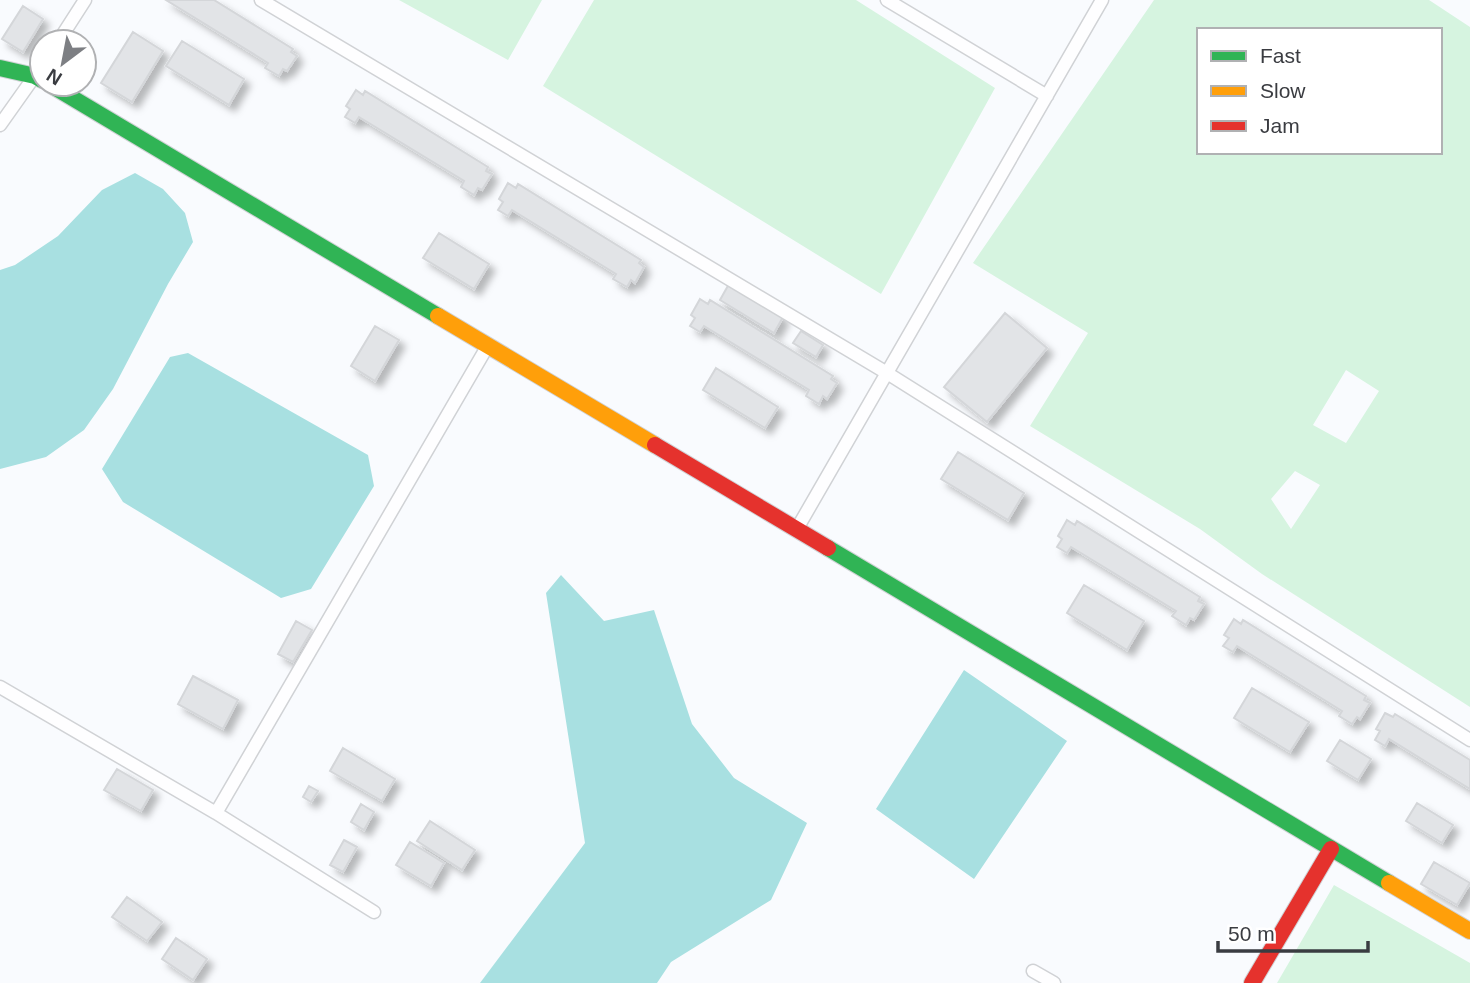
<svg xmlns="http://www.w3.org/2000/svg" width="1470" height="983" font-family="Arial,sans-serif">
<defs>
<filter id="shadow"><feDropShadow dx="6" dy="6" stdDeviation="3.5" flood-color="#0004"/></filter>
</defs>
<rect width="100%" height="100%" fill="#f9fbfe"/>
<!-- green -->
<path fill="#d6f4e0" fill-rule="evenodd" d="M 399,0 L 542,0 L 508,60 Z
M 594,0 L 856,0 L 995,88 L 881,294 L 543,86 Z
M 1154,0 L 1429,0 L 1470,27 L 1470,707 L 1262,574 L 1200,529 L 1030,426 L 1088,333 L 973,263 ZM 1199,30 L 1440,30 L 1440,152 L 1199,152 ZM 1346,370 L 1379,391 L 1346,443 L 1313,425 ZM 1295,471 L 1320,485 L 1291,529 L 1271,499 Z
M 1334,885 L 1470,963 L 1470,983 L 1277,983 Z"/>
<!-- water -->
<path fill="#a8e0e1" d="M 135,173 L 163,189 L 185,213 L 193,242 L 168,284 L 113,389 L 84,430 L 46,457 L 0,469 L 0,270 L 15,265 L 58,236 L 102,190 Z
M 188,353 L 368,455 L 374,486 L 311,589 L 281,598 L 123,502 L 102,469 L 170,357 Z
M 561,575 L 604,621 L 654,610 L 692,724 L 734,778 L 807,823 L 771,900 L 671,962 L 657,983 L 480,983 L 585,843 L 546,593 Z
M 964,670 L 1067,741 L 974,879 L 876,809 Z"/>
<!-- building -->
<path fill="#e2e4e7" stroke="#d4d6d9" stroke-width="2" filter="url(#shadow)" d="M 166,0 L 214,0 L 293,49 L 291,52 L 297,56 L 287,71 L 283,69 L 279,76 L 265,68 L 268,63 Z
M 23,6 L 43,19 L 23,52 L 2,39 Z
M 133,32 L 163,51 L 132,102 L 101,83 Z
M 182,41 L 244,79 L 229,105 L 166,66 Z
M 356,90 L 363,95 L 365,91 L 488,167 L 486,171 L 492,174 L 482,190 L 478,188 L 474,195 L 461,187 L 464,181 L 359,117 L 355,123 L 345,117 L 350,109 L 346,106 Z
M 508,183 L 516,188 L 518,184 L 641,260 L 639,263 L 644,267 L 635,283 L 631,280 L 627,287 L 613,279 L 616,274 L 512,210 L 508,216 L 498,210 L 503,202 L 499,199 Z
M 439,233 L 489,264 L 474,289 L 423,258 Z
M 729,284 L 783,317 L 774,333 L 720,300 Z
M 700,299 L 708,304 L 710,300 L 833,376 L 831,379 L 837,383 L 827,399 L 823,396 L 819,404 L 806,396 L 809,390 L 704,326 L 700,332 L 690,326 L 695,318 L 691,315 Z
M 1005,313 L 1047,348 L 987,422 L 944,387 Z
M 375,326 L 399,340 L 375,381 L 351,366 Z
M 801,331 L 823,345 L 816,357 L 793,343 Z
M 716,368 L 778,407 L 765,428 L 703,390 Z
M 958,452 L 1024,493 L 1008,520 L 941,479 Z
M 1067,520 L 1075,525 L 1077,521 L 1200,597 L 1198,601 L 1204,604 L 1194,620 L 1190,618 L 1186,625 L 1172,616 L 1176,611 L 1071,547 L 1067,553 L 1057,547 L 1062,539 L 1058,536 Z
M 1084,585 L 1144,621 L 1127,650 L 1067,613 Z
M 1234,619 L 1241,624 L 1243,620 L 1366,696 L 1364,700 L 1370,703 L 1360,719 L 1357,717 L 1352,724 L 1339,716 L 1342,711 L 1237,646 L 1233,652 L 1223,646 L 1229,638 L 1224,635 Z
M 296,621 L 312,630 L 293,662 L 278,654 Z
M 193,676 L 238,700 L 223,729 L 178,704 Z
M 1252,688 L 1309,722 L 1290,752 L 1234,718 Z
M 1385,713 L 1393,717 L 1395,714 L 1470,760 L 1470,789 L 1389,739 L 1385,746 L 1375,740 L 1380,731 L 1376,729 Z
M 1340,740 L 1371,759 L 1358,780 L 1327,761 Z
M 343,748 L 395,779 L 382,801 L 330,771 Z
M 117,769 L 153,790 L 141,811 L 104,790 Z
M 309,786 L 318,791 L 311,802 L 303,797 Z
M 1417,803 L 1453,825 L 1442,843 L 1406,821 Z
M 361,804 L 374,812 L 364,830 L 351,822 Z
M 430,821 L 475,850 L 462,870 L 417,841 Z
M 344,840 L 357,847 L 343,872 L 330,865 Z
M 410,842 L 444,863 L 431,886 L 396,865 Z
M 1434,862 L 1470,883 L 1457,905 L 1421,884 Z
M 127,897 L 162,922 L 147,941 L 112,917 Z
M 176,938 L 207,959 L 193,980 L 162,959 Z"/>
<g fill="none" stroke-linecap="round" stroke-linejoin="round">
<!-- lane casing -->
<g stroke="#d0d2d5" stroke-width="15">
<path id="lane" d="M 261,0 L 887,373 L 1470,740
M 887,0 L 1047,96
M 58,42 L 85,0
M 0,125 L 34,77
M 798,527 L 1102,0
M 0,687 L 216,813 L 374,912
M 216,813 L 487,347
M 1033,971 L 1054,983"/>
</g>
<!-- fast casing -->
<g stroke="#d0d2d5" stroke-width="18">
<path id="fast" d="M 0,68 L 35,76 L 42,80
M 49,84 L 438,316
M 828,548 L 1389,883"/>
</g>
<!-- slow casing -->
<g stroke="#d0d2d5" stroke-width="18">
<path id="slow" d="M 438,316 L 655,445
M 1389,883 L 1470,931"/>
</g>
<!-- jam casing -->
<g stroke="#d0d2d5" stroke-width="18">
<path id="jam" d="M 655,445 L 828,548
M 1252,983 L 1331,849"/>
</g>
<!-- lane -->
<use href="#lane" stroke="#fefeff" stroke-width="12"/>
<!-- fast -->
<use href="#fast" stroke="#30b455" stroke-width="16"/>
<!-- slow -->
<use href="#slow" stroke="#ff9f0a" stroke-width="16"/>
<!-- jam -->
<use href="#jam" stroke="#e5322d" stroke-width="16"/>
</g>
<!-- legend -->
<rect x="1197" y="28" width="245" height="126" fill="#ffffff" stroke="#b0b1b3" stroke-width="2"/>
<rect x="1211" y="51" width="35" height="10" fill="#30b455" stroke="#b0b1b3" stroke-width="2"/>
<text x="1260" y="63" font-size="21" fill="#3a3c41">Fast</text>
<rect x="1211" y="86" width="35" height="10" fill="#ff9f0a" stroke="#b0b1b3" stroke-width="2"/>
<text x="1260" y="98" font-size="21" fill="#3a3c41">Slow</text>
<rect x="1211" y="121" width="35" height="10" fill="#e5322d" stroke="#b0b1b3" stroke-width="2"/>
<text x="1260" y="133" font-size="21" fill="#3a3c41">Jam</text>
<!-- north arrow -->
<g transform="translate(63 63) rotate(212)"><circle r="33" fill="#ffffff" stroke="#b0b1b3" stroke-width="2"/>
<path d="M0-5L12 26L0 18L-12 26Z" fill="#7d7f83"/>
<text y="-10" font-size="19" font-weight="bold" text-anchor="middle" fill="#3a3c41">N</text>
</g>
<!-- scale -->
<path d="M1218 941v10h150v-10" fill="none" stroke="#3a3c41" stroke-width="3.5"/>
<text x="1228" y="941" font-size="21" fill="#3a3c41" stroke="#ffffff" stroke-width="5" paint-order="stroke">50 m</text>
</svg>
